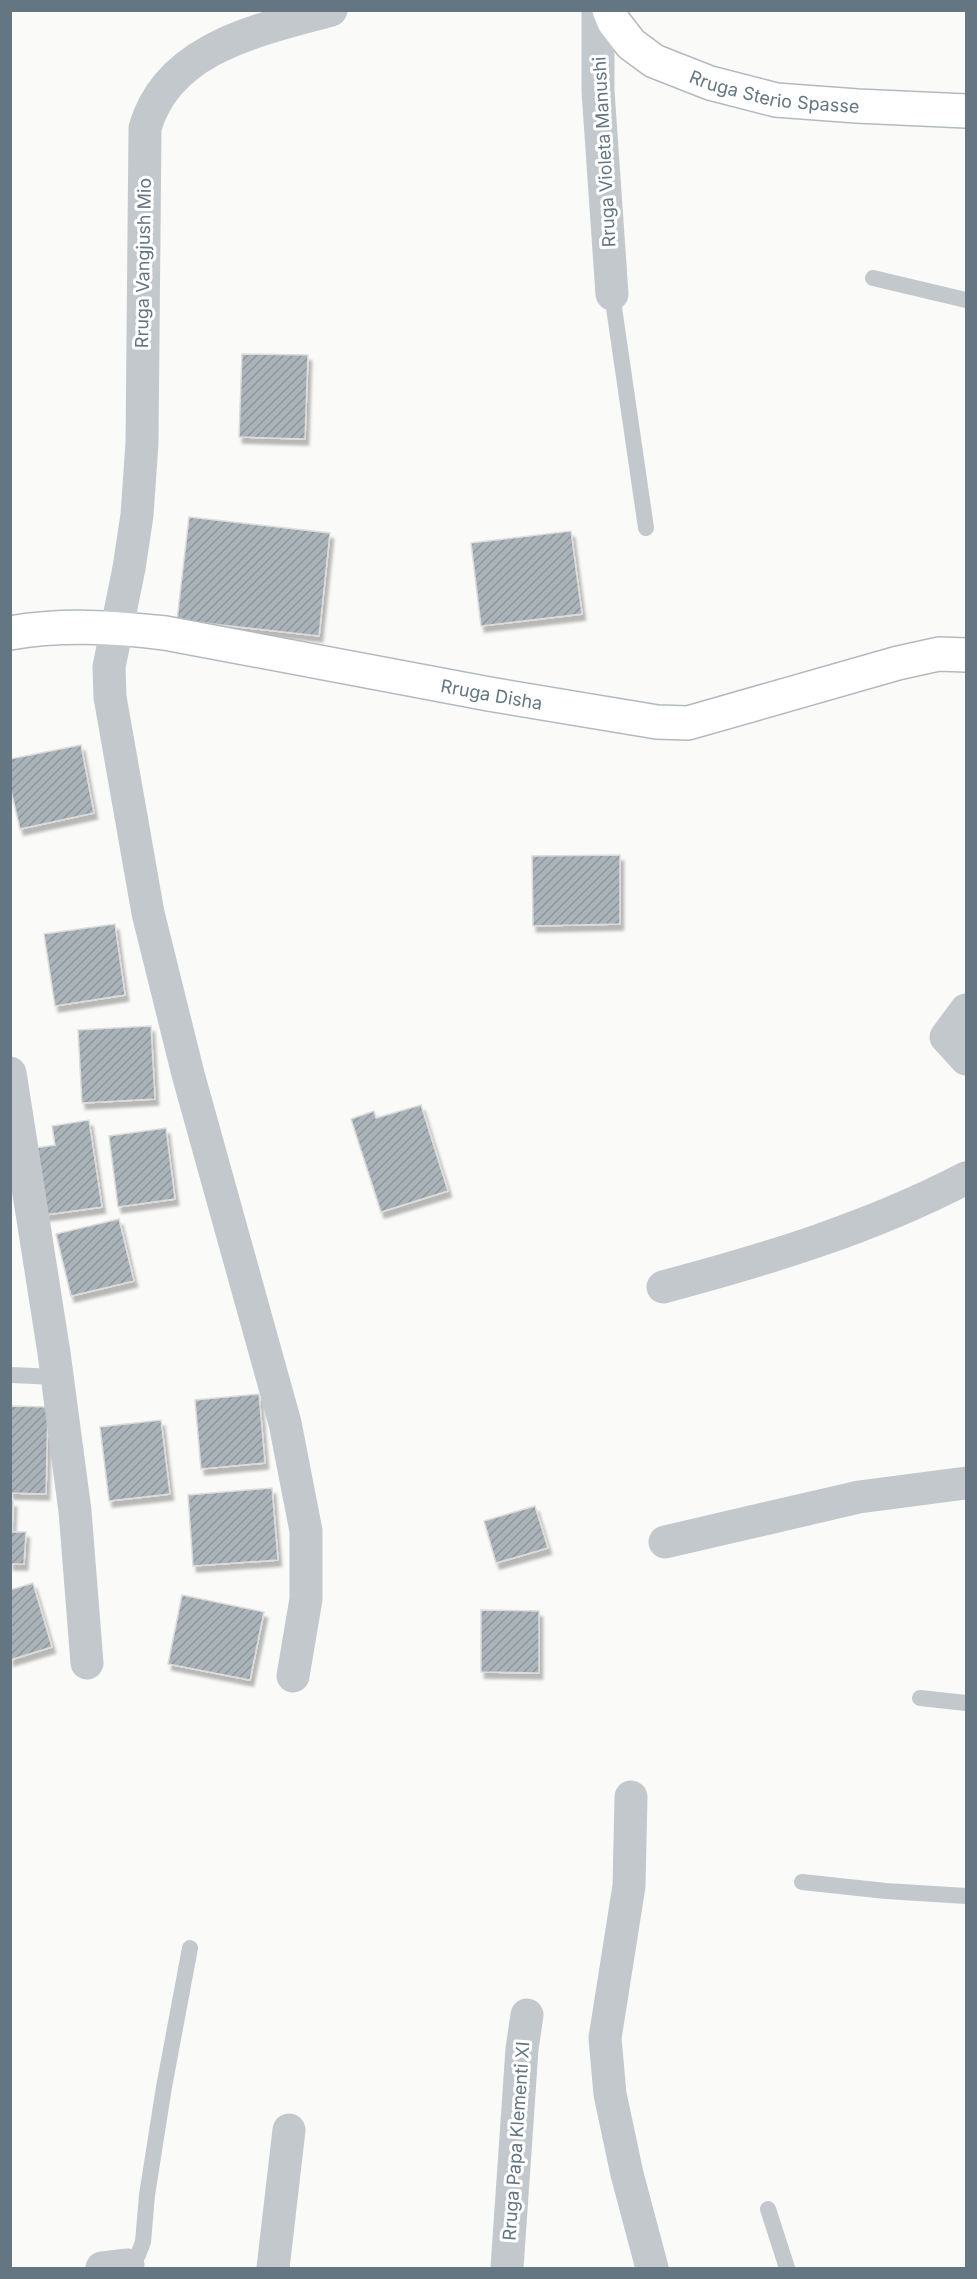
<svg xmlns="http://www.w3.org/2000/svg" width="977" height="2279" font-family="Inter,sans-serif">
<defs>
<pattern id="building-hatch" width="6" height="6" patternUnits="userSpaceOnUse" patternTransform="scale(1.5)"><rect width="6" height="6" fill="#aab3b9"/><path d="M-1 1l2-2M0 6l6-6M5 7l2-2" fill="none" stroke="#8e969c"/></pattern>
<filter id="shadow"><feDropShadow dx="3.5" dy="6" stdDeviation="1.5" flood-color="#0004"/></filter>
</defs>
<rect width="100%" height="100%" fill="#fafaf8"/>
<!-- building -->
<path fill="url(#building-hatch)" stroke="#dcdcda" stroke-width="1.5" filter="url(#shadow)" d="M 242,354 L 308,355 L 305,439 L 239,437 Z
M 189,517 L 330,533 L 319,636 L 177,620 Z
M 571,531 L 582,614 L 481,626 L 471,543 Z
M 81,745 L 94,813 L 20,829 L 10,786 L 10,759 Z
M 620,855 L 620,924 L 533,926 L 532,856 Z
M 115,924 L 125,995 L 55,1006 L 44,934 Z
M 151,1026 L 155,1099 L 82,1103 L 78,1030 Z
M 421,1105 L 448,1191 L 381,1212 L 351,1119 L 374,1111 L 376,1118 Z
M 89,1120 L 102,1207 L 45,1215 L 35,1148 L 55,1145 L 52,1126 Z
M 166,1128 L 175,1199 L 118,1207 L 109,1136 Z
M 119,1219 L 134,1281 L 71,1296 L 56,1234 Z
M 259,1394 L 265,1463 L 201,1469 L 195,1400 Z
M 10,1406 L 48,1407 L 46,1494 L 10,1493 Z
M 161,1420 L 170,1494 L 109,1501 L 100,1427 Z
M 272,1488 L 278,1560 L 193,1566 L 188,1495 Z
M 10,1501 L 13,1501 L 12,1532 L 26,1532 L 24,1564 L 10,1564 Z
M 535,1506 L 548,1548 L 496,1563 L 484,1521 Z
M 33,1583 L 52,1647 L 10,1660 L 10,1590 Z
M 182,1595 L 264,1612 L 250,1680 L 168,1664 Z
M 481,1610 L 539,1611 L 539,1673 L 481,1672 Z"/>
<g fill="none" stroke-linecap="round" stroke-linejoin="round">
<!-- secondary casing -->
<g stroke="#b3babf" stroke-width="36">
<g id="secondary">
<path id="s1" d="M 609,10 L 614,22 L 631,44 L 654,61 L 710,83 L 776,100 L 857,106 L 966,111"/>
<path id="s2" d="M 10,633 C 62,624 113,627 165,633 L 489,694 L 657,722 L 688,723 L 898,663 L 939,654 L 966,655"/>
</g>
</g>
<!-- lane -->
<path stroke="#c3c8cc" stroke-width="16" d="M 873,278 L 966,300
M 612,294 L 646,528
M 10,1375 L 57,1377
M 920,1698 L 966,1703
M 802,1882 L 886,1891 L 966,1896
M 768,2209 L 787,2268
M 128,2265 L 138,2255 L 143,2242 L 147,2195 L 164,2087 L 190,1948"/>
<!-- street -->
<path stroke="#c3c8cc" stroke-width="33" d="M 598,10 L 598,91 L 612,294
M 966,1010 L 946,1037 L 966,1059
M 10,1073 L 54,1353 L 75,1511 L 87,1663
M 663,1287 C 768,1259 870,1228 966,1178
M 665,1542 L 859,1497 L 966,1483
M 293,1676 L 306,1599 L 306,1531 L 285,1423 L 188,1074 L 148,913 L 110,697 L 109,667 L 129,568 L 137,515 L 142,443 L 145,128 C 168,47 259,30 331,10
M 631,1797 L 629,1886 L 605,2038 L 610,2094 L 627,2174 L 652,2268
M 102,2268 L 128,2265
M 273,2268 L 289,2130
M 507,2268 L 522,2049 L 527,2015"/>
<!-- secondary -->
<use href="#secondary" stroke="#fff" stroke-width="33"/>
</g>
<g text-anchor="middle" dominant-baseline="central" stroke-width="6" stroke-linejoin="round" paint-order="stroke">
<!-- street labels -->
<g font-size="18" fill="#657683" stroke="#fff">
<text stroke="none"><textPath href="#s1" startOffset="195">Rruga Sterio Spasse</textPath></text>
<text transform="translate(604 152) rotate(-93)">Rruga Violeta Manushi</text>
<text transform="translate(143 263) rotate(-89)">Rruga Vangjush Mio</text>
<text stroke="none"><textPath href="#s2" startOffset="488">Rruga Disha</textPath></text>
<text transform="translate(516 2141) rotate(-86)">Rruga Papa Klementi XI</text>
</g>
</g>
<!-- border -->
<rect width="977" height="2279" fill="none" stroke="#657683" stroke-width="24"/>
</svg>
